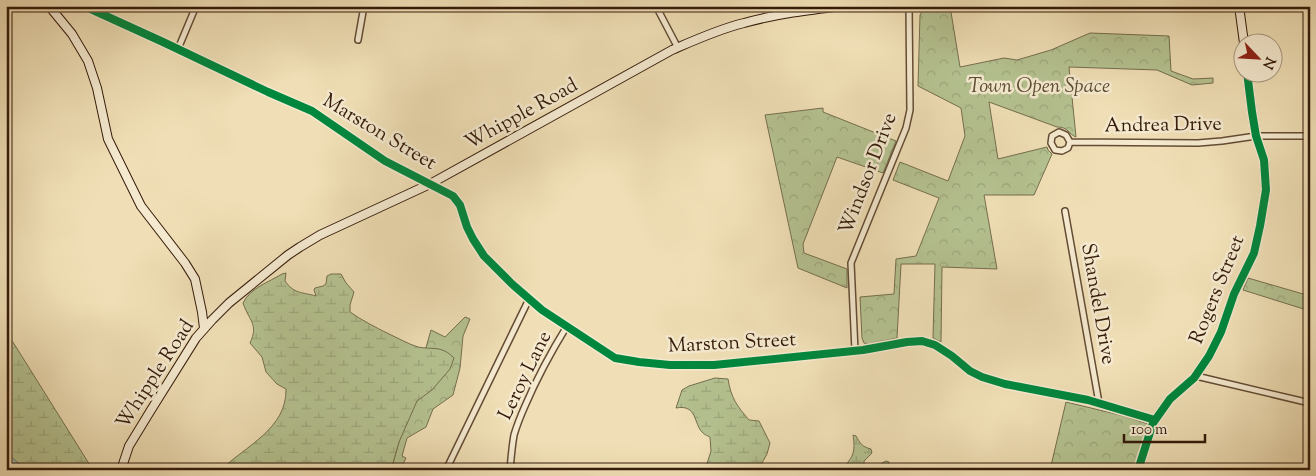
<svg xmlns="http://www.w3.org/2000/svg" width="1316" height="476" font-family="'Sorts Mill Goudy',serif">
<defs>
<pattern id="forest-crowns" width="20" height="18" patternUnits="userSpaceOnUse" patternTransform="scale(1.25)"><rect width="20" height="18" fill="#b5c291"/><path d="M2 6a3 3 0 1 1 6 0M12 15a3 3 0 1 1 6 0" fill="none" stroke="#9ca67c"/></pattern>
<pattern id="wetland-marsh" width="20" height="14" patternUnits="userSpaceOnUse" patternTransform="scale(1.25)"><rect width="20" height="14" fill="#b5c291"/><path d="M1 5h8M5 5V1M11 12h8M15 12V8" fill="none" stroke="#9ca67c"/></pattern>
</defs>
<rect width="100%" height="100%" fill="#f0dfb6"/>
<filter id="stains"><feTurbulence type="fractalNoise" baseFrequency=".004" numOctaves="4"/><feColorMatrix values="0 0 0 0 .2 0 0 0 0 .09 0 0 0 0 .02 0 0 0 .5 -.17"/></filter>
<radialGradient id="worn" r=".72"><stop offset=".6" stop-color="#630" stop-opacity="0"/><stop offset="1" stop-color="#630" stop-opacity=".3"/></radialGradient>
<!-- forest -->
<path fill="url(#forest-crowns)" stroke="#746e4e" d="M 939,6 L 950,6 L 960,67 L 1004,58 L 1017,60 L 1051,50 L 1090,33 L 1169,36 L 1171,71 L 1193,79 L 1213,78 L 1213,83 L 1192,85 L 1157,70 L 1069,67 L 1076,137 C 1068,134 1069,127 1057,127 L 989,102 L 998,159 L 1047,147 L 1048,150 L 1052,154 L 1034,195 L 984,195 L 997,269 L 942,267 L 941,342 L 933,338 L 935,264 L 901,264 L 897,338 L 868,344 L 864,343 L 862,338 L 860,297 L 894,294 L 896,259 L 916,256 L 939,198 L 893,180 L 900,162 L 948,181 L 965,136 L 961,108 L 918,86 L 920,15 L 924,8 Z
M 823,108 L 823,112 L 896,141 L 883,173 L 837,157 L 803,244 L 804,253 L 847,269 L 847,288 L 798,268 L 765,115 Z
M 1248,278 L 1310,296 L 1310,311 L 1243,290 Z
M 465,317 L 470,319 L 463,336 L 460,368 L 453,395 L 433,409 L 426,427 L 407,438 L 402,456 L 406,458 L 403,464 L 406,470 L 391,470 L 431,330 L 445,337 Z
M 1066,402 L 1124,416 L 1148,424 L 1133,470 L 1050,470 Z"/>
<!-- wetland -->
<path fill="url(#wetland-marsh)" stroke="#746e4e" d="M 286,273 L 285,281 C 294,294 302,292 316,296 L 314,290 L 315,288 L 323,286 L 326,284 L 327,276 L 331,274 L 341,274 L 346,283 L 354,292 L 350,305 L 350,312 C 363,321 375,327 389,334 C 398,338 408,344 418,347 C 434,350 441,345 454,358 L 450,369 L 432,390 L 417,401 L 399,442 L 391,470 L 221,470 C 245,446 287,429 286,389 L 277,384 L 266,372 L 262,357 L 250,343 C 259,324 249,321 243,303 C 250,288 269,282 282,274 Z
M 6,331 L 93,470 L 26,470 L 6,452 Z
M 715,378 L 728,379 C 731,398 737,406 749,420 L 759,421 L 770,443 L 767,454 L 758,470 L 705,470 L 711,451 L 710,437 C 708,436 705,435 703,433 C 693,424 698,404 676,408 L 682,390 L 689,386 Z
M 853,435 L 856,436 C 860,443 862,447 871,449 L 872,453 L 864,461 L 864,467 L 878,469 L 882,463 L 886,461 L 889,462 L 888,470 L 843,470 C 845,465 851,459 852,456 C 855,450 854,441 853,435 Z"/>
<!-- water -->
<path fill="#9bbcb2" stroke="#727c6f" d="M 6,452 L 26,470 L 6,470 Z"/>
<g fill="none" stroke-linecap="round" stroke-linejoin="round">
<!-- street casing -->
<g stroke="#634c35" stroke-width="8">
<path id="street" d="M 84,6 L 163,42 L 268,92 L 312,111 L 385,161 L 453,196 L 460,205 L 467,227 L 473,239 L 484,256 L 512,284 L 542,310 L 615,358 L 639,362 L 670,365 L 714,365 L 863,350 L 907,342 L 922,341 L 935,345 L 952,356 L 970,371 L 982,377 L 1005,384 L 1088,400 L 1155,420
M 656,6 L 678,48
M 358,40 L 364,6
M 178,49 L 196,6
M 1070,142 L 1068,148 L 1062,151 L 1055,150 L 1051,143 L 1052,136 L 1059,132 L 1066,135 L 1070,142 L 1198,143 L 1222,141 L 1256,136 L 1310,136
M 1065,211 L 1099,403
M 855,351 L 851,263 L 906,128 L 910,110 L 909,6
M 1196,376 L 1310,403
M 446,470 L 529,299
M 510,470 C 511,458 512,446 514,435 C 517,425 521,415 525,406 C 537,378 551,352 567,326"/>
</g>
<!-- secondary casing -->
<g stroke="#341b0a" stroke-width="10">
<path id="secondary" d="M 49,6 L 72,34 L 88,61 L 97,88 L 108,139 L 141,206 L 185,263 L 195,279 L 202,312 L 204,328
M 1239,6 L 1244,43
M 121,470 L 129,446 L 151,410 L 196,338 L 212,320 L 229,303 L 288,255 L 300,247 L 320,235 L 430,184 L 672,50 C 695,40 719,29 744,23 C 776,14 809,10 842,6
M 1138,470 L 1153,423 L 1170,399 L 1194,378 L 1209,356 L 1221,332 L 1234,294 L 1254,253 L 1260,226 L 1266,190 L 1264,160 L 1256,136 L 1252,112 L 1247,72"/>
</g>
<!-- street -->
<use href="#street" stroke="#f5ead0" stroke-width="5"/>
<!-- secondary -->
<use href="#secondary" stroke="#f5ead0" stroke-width="8"/>
<!-- cycleway casing -->
<g stroke="#f5ead0" stroke-width="11">
<path id="cycleway" d="M 84,6 L 163,42 L 268,92 L 312,111 L 385,161 L 453,196 L 460,205 L 467,227 L 473,239 L 484,256 L 512,284 L 542,310 L 615,358 L 639,362 L 670,365 L 714,365 L 863,350 L 907,342 L 922,341 L 935,345 L 952,356 L 970,371 L 982,377 L 1005,384 L 1088,400 L 1155,420
M 1138,470 L 1153,423 L 1170,399 L 1194,378 L 1209,356 L 1221,332 L 1234,294 L 1254,253 L 1260,226 L 1266,190 L 1264,160 L 1256,136 L 1252,112 L 1247,72"/>
</g>
<!-- cycleway -->
<use href="#cycleway" stroke="#00873e" stroke-width="8"/>
</g>
<g text-anchor="middle" dominant-baseline="central" stroke-width="5" stroke-linejoin="round" paint-order="stroke">
<!-- park labels -->
<g font-size="20" font-style="italic" fill="#5b4d32" stroke="#f5ead0">
<text x="1039" y="87">Town Open Space</text>
</g>
<!-- street labels -->
<g font-size="20" fill="#341b0a" stroke="#f5ead0">
<text transform="translate(522 115) rotate(-29)">Whipple Road</text>
<text transform="translate(1163 126) rotate(-1)">Andrea Drive</text>
<text transform="translate(379 133) rotate(31)">Marston Street</text>
<text transform="translate(869 174) rotate(-69)">Windsor Drive</text>
<text transform="translate(1218 290) rotate(-68)">Rogers Street</text>
<text transform="translate(1097 304) rotate(80)">Shandel Drive</text>
<text transform="translate(732 344) rotate(-3)">Marston Street</text>
<text transform="translate(156 375) rotate(-57)">Whipple Road</text>
<text transform="translate(526 376) rotate(-64)">Leroy Lane</text>
</g>
</g>
<!-- margin -->
<rect width="1316" height="476" fill="none" stroke="#f0dfb6" stroke-width="25"/>
<rect x="8" y="8" width="1301" height="461" fill="none" stroke="#341b0a" stroke-width="2.5"/>
<rect x="12" y="12" width="1291" height="451" fill="none" stroke="#341b0a"/>
<!-- north arrow -->
<g transform="translate(1258 58) rotate(115)"><circle r="24" fill="#f5ead0" stroke="#a89781"/>
<path d="M0-4L9 19L0 12L-9 19Z" fill="#8f2418"/>
<text y="-8" font-size="14" font-weight="bold" text-anchor="middle" fill="#341b0a">N</text>
</g>
<!-- scale -->
<path d="M1124 434v8h81v-8" fill="none" stroke="#341b0a" stroke-width="2.5"/>
<text x="1131" y="434" font-size="15" fill="#341b0a" stroke="#f5ead0" stroke-width="4" paint-order="stroke">100 m</text>
<rect width="100%" height="100%" filter="url(#stains)"/>
<rect width="100%" height="100%" fill="url(#worn)"/>
</svg>
